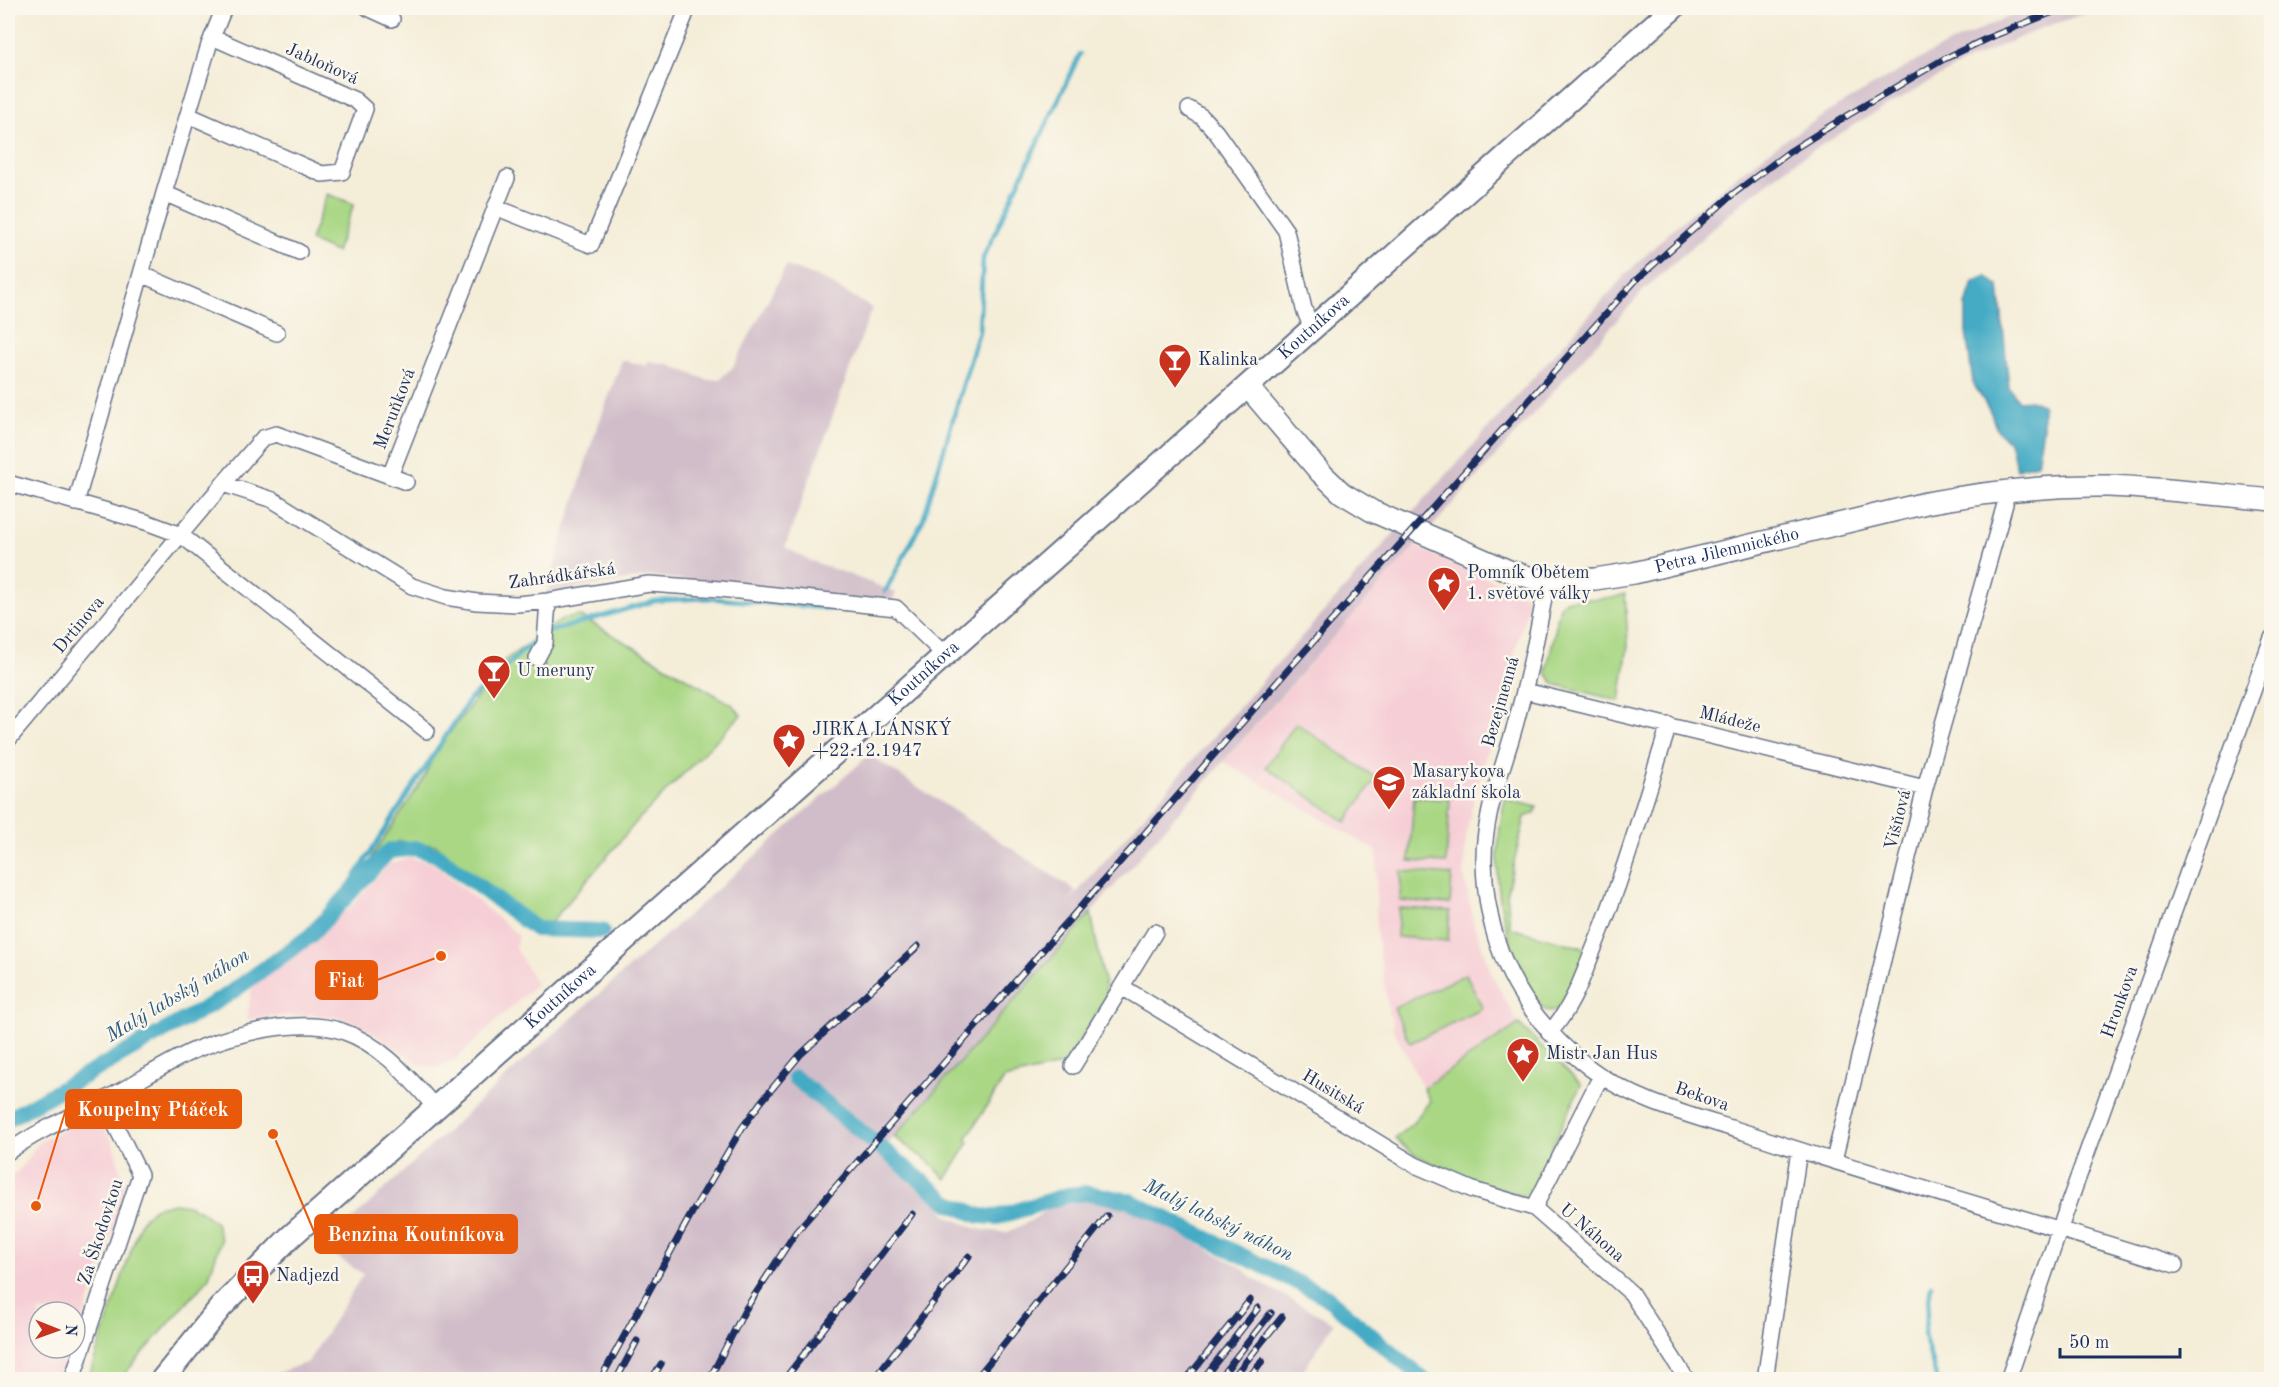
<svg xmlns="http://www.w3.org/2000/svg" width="2279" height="1387" font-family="'Old Standard TT',serif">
<rect width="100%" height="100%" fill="#fbf7ec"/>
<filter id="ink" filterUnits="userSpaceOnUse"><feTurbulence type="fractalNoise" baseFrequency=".0167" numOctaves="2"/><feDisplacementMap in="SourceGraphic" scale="12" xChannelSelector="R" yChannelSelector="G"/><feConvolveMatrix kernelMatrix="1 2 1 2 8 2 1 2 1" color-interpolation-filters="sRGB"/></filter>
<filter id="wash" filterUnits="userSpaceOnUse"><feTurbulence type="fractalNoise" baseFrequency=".008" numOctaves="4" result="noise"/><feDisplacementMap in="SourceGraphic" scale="24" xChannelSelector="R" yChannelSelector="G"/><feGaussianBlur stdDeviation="1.35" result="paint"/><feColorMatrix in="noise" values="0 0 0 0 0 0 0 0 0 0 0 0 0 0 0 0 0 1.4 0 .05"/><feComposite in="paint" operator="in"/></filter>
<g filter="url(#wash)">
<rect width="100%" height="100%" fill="#f4edd8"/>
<!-- built -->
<path fill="#f6cfd6" d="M 1414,546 L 1523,594 L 1527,598 L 1528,605 L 1474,798 L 1466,834 L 1464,875 L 1474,924 L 1493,977 L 1519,1024 L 1423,1088 L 1393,1029 L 1393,1021 L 1389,1014 L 1376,930 L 1377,851 L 1224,762 Z
M 409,858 L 433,863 L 519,936 L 515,947 L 536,984 L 454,1061 L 437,1068 L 421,1065 L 362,1026 L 338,1017 L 313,1015 L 272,1016 L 247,1020 L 253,977 L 267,964 L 350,908 L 389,864 Z
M 88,1121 L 103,1127 L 113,1143 L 125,1188 L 125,1199 L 75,1340 L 75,1312 L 39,1312 L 39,1348 L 72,1348 L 61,1379 L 8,1379 L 8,1177 L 18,1171 L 40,1141 L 79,1123 Z"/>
<!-- industrial -->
<path fill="#d1bdc9" d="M 2028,8 L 2101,8 L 2039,29 L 1993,49 L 1950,70 L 1854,125 L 1796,161 L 1741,203 L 1645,289 L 1296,679 L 878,1155 L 910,1170 L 931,1191 L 947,1216 L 977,1229 L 1006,1233 L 1034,1219 L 1068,1193 L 1109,1196 L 1165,1226 L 1241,1267 L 1252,1278 L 1334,1323 L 1298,1379 L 258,1380 L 308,1362 L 363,1274 L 323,1248 L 334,1236 L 519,1065 L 869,755 L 1076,891 L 1066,905 L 1278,663 L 1628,272 L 1674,228 L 1726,184 L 1782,142 L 1841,104 L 1938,49 Z
M 786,266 L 822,279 L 872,308 L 785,547 L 809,560 L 896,592 L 890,604 L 651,576 L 546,594 L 591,445 L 622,360 L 646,366 L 649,362 L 669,365 L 707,380 L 720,379 L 733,367 Z"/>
<!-- green -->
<path fill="#a9d784" stroke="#628371" stroke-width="1.5" d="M 327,194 L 354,204 L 336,252 L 310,241 Z
M 1625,594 L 1628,645 L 1620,701 L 1554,684 L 1546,673 L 1560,607 L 1565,600 L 1613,598 Z
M 580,616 L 733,705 L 741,715 L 637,821 L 549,925 L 531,919 L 436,845 L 399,841 L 371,858 L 423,780 L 436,751 L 505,660 L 563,619 Z
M 1296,723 L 1376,778 L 1346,822 L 1266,767 Z
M 1414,797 L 1450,800 L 1446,863 L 1409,861 Z
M 1505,799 L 1537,807 L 1535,813 L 1525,817 L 1507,891 L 1510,928 L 1588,949 C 1583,962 1571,1002 1559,1009 C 1555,1012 1550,1011 1545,1010 C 1534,999 1528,983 1522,970 C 1495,912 1492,861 1505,799 Z
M 1401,871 L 1452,875 L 1450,904 L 1400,901 Z
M 1399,908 L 1450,911 L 1448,941 L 1397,937 Z
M 1091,913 L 1107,996 L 1066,1064 L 1004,1079 L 966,1139 L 969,1142 L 946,1179 L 929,1162 L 894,1137 Z
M 1466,974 L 1483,1009 L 1410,1043 L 1394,1008 Z
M 1519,1024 L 1581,1085 L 1528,1197 C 1494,1187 1417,1165 1395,1138 L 1412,1124 L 1430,1101 L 1423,1088 Z
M 174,1203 L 188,1205 L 202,1212 L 216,1223 L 221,1240 L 218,1250 L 208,1279 L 120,1379 L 88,1379 L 141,1221 L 154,1208 Z"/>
<!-- water -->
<path fill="#45abc5" stroke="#306d92" stroke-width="1.5" d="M 1986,276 L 1999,286 L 2009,388 L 2019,401 L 2031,400 L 2043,406 L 2043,428 L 2037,464 L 2016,469 L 2011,445 L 1996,428 L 1991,413 L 1973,383 L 1966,332 L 1966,305 L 1973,282 Z"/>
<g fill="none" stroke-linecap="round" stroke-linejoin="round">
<!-- stream -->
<path stroke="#45abc5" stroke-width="4.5" d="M 885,592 L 923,520 L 979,331 L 983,258 L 1080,54
M 548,632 L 655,601 L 707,598 L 834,609
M 332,912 L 469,700 L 537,638
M 1931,1285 L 1924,1335 L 1937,1380"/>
<!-- canal -->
<path stroke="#45abc5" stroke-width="16" d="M 795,1078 L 949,1203 L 980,1216 L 997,1217 L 1068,1195 L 1089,1193 L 1130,1201 L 1325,1296 L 1424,1380
M 8,1119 L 226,996 L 310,936 L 389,851 L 415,848 L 437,855 L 536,929 L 602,931"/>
</g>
</g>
<g filter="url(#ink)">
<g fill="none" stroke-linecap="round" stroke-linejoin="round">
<!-- street casing -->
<g stroke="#677289" stroke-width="18">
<path id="street" d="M 368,8 L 392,19
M 1189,109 L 1202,117 L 1216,132 L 1286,231 L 1304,309 L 1312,329
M 188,115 L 322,174 L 342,172 L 365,109 L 355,100 L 212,37
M 164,193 L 299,252
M 495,207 L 591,245 L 688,8
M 141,274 L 277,333
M 390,476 L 406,482
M 8,483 L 146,522 L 181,535 L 427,731
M 223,484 L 263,438 L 276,434 L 390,476 L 507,178
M 76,503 L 164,193 L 209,45 L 224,8
M 1547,581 C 1539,629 1529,675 1516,722 C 1504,767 1483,814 1484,862 C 1486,948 1522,1017 1591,1069 C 1636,1103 1698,1117 1750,1134 C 1890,1181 2034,1220 2175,1265
M 537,658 L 545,643 L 548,601
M 1525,691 L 1925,788
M 8,740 L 223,484 L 273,500 L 412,586 L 446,597 L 477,602 L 517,604 L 548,601 L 649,584 L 720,589 L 896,608 L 945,655
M 1122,987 L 1415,1165 L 1473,1190 L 1534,1208 L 1631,1293 L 1687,1380
M 1549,1033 C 1572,1009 1582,978 1594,948 C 1624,875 1645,800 1669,725
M 1073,1066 L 1155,932
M 8,1152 C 39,1130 70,1117 104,1100 C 134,1085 169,1060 200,1048 C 240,1032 300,1018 342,1031 C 383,1045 409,1078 436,1108
M 1834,1160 L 1925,788 L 2005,504 L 2005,491
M 1534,1208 L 1601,1076
M 72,1380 L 140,1175 L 103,1100
M 1765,1380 L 1799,1150
M 2008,1380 L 2060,1228 L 2272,638"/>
</g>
<!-- secondary casing -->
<g stroke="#677289" stroke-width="24">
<g id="secondary">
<path id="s1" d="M 1247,386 L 1320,472 L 1342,493 L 1372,511 L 1509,571 L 1529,577 L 1547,581 L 1595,579 L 1634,573 L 1926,503 C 1986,492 2046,485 2108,486 C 2162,488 2217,495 2272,500"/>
</g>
</g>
<!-- primary casing -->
<g stroke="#677289" stroke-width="26">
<g id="primary">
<path id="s2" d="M 162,1380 L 221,1307 L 289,1238 L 1673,8"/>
</g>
</g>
<!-- street -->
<use href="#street" stroke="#fff" stroke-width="15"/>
<!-- secondary -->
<use href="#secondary" stroke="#fff" stroke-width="21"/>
<!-- primary -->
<use href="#primary" stroke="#fff" stroke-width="22"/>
<!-- rail casing -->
<g stroke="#1b2f5e" stroke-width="7">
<path id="rail" d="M 600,1380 L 694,1209 L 742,1128 L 761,1102 L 800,1055 L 918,946
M 616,1380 L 637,1341
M 651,1380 L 661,1364
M 709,1380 L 745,1310 L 796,1232 L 1287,671 L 1636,280 L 1733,194 L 1789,152 L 1848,115 L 1944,59 L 1988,38 L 2063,8
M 784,1380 L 912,1214
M 873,1380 L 969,1256
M 975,1380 L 1107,1216
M 1186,1380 L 1250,1300
M 1202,1380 L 1258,1308
M 1218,1380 L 1271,1313
M 1231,1380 L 1282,1317
M 1247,1380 L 1262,1361"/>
</g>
<!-- rail -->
<use href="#rail" stroke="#fbf7ec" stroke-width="4.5" stroke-dasharray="14" stroke-linecap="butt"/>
</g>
</g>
<!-- icons -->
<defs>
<g id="bar-pin" transform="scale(1.725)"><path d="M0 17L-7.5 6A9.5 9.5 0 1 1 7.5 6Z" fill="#c8321e" stroke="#fbf7ec"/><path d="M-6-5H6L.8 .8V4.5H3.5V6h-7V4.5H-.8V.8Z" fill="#fff"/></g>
<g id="sight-pin" transform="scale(1.725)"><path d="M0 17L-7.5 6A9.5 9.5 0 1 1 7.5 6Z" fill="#c8321e" stroke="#fbf7ec"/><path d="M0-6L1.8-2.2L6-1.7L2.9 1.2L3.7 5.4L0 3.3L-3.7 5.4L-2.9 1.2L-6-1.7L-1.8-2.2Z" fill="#fff"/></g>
<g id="school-pin" transform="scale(1.725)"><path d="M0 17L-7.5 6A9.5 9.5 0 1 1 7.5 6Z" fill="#c8321e" stroke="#fbf7ec"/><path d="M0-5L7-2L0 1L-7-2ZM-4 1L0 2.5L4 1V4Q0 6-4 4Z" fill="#fff"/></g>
<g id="bus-pin" transform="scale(1.725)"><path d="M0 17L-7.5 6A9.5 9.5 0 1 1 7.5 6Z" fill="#c8321e" stroke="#fbf7ec"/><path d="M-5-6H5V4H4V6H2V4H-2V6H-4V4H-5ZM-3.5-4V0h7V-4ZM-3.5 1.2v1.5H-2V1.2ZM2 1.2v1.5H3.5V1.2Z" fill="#fff"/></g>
</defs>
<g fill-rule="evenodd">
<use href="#bar-pin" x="1175" y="360"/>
<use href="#sight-pin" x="1444" y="583"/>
<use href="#bar-pin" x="494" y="671"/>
<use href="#sight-pin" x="789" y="740"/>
<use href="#school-pin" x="1389" y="782"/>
<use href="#sight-pin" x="1523" y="1054"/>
<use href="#bus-pin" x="253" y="1276"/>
</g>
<g text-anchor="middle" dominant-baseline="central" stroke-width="5" stroke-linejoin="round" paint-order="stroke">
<!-- street labels -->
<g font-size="18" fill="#1b2f5e" stroke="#fbf7ec">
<text transform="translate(322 64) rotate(24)">Jabloňová</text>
<text stroke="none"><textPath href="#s2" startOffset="1562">Koutníkova</textPath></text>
<text transform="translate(395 409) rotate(-69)">Meruňková</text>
<text stroke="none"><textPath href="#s1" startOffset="550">Petra Jilemnického</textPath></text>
<text transform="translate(562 576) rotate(-8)">Zahrádkářská</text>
<text transform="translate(79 625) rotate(-50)">Drtinova</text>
<text stroke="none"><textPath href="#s2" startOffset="1040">Koutníkova</textPath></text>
<text transform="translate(1501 702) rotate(-74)">Bezejmenná</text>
<text transform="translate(1730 720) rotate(14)">Mládeže</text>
<text transform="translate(1898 820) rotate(-76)">Višňová</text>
<text stroke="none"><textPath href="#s2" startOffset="554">Koutníkova</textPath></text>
<text transform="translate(2120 1002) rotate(-70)">Hronkova</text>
<text transform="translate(1333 1092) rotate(31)">Husitská</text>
<text transform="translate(1702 1097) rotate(19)">Bekova</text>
<text transform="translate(101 1232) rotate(-72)">Za Škodovkou</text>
<text transform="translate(1592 1233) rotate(41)">U Náhona</text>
</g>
<!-- poi labels -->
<g font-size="18" fill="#1b2f5e" stroke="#fbf7ec" text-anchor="start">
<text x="1198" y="360">Kalinka</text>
<text x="1467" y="573">Pomník Obětem<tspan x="1467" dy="21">1. světové války</tspan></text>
<text x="517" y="671">U meruny</text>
<text x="812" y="730">JIRKA LÁNSKÝ<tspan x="812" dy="21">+22.12.1947</tspan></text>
<text x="1412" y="772">Masarykova<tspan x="1412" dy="21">základní škola</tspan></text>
<text x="1546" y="1054">Mistr Jan Hus</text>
<text x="276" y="1276">Nadjezd</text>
</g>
<!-- water labels -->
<g font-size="20" font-style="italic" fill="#2a5a82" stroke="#fbf7ec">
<text transform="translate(178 996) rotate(-31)">Malý labský náhon</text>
<text transform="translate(1218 1221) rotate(26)">Malý labský náhon</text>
</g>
</g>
<!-- callouts -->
<path fill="none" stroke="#e8590c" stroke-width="2" d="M441 956L377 980M36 1206L66 1109M273 1134L315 1234"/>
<g fill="#e8590c" stroke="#fbf7ec" stroke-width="2">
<circle cx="441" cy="956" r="6"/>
<circle cx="36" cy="1206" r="6"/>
<circle cx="273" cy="1134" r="6"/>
</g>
<g fill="#e8590c" stroke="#e8590c" stroke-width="2">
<rect x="316" y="961" width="61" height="38" rx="6"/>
<rect x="66" y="1090" width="175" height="38" rx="6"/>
<rect x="315" y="1215" width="202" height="38" rx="6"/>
</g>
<g font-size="20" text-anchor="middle" font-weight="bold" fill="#fff">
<text x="346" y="987">Fiat</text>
<text x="153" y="1116">Koupelny Ptáček</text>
<text x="416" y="1241">Benzina Koutníkova</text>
</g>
<!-- margin -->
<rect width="2279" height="1387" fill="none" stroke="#fbf7ec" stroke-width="30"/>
<!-- north arrow -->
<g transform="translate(57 1330) rotate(91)"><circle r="28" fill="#fbf7ec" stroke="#a1a7b3" stroke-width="1.5"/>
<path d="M0-4.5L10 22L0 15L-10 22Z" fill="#c8321e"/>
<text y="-9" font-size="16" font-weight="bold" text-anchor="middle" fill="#1b2f5e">N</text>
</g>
<!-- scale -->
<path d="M2060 1348v9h120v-9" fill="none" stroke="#1b2f5e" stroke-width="3"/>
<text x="2069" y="1348" font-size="18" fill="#1b2f5e" stroke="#fbf7ec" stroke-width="4.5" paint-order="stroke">50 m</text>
</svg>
